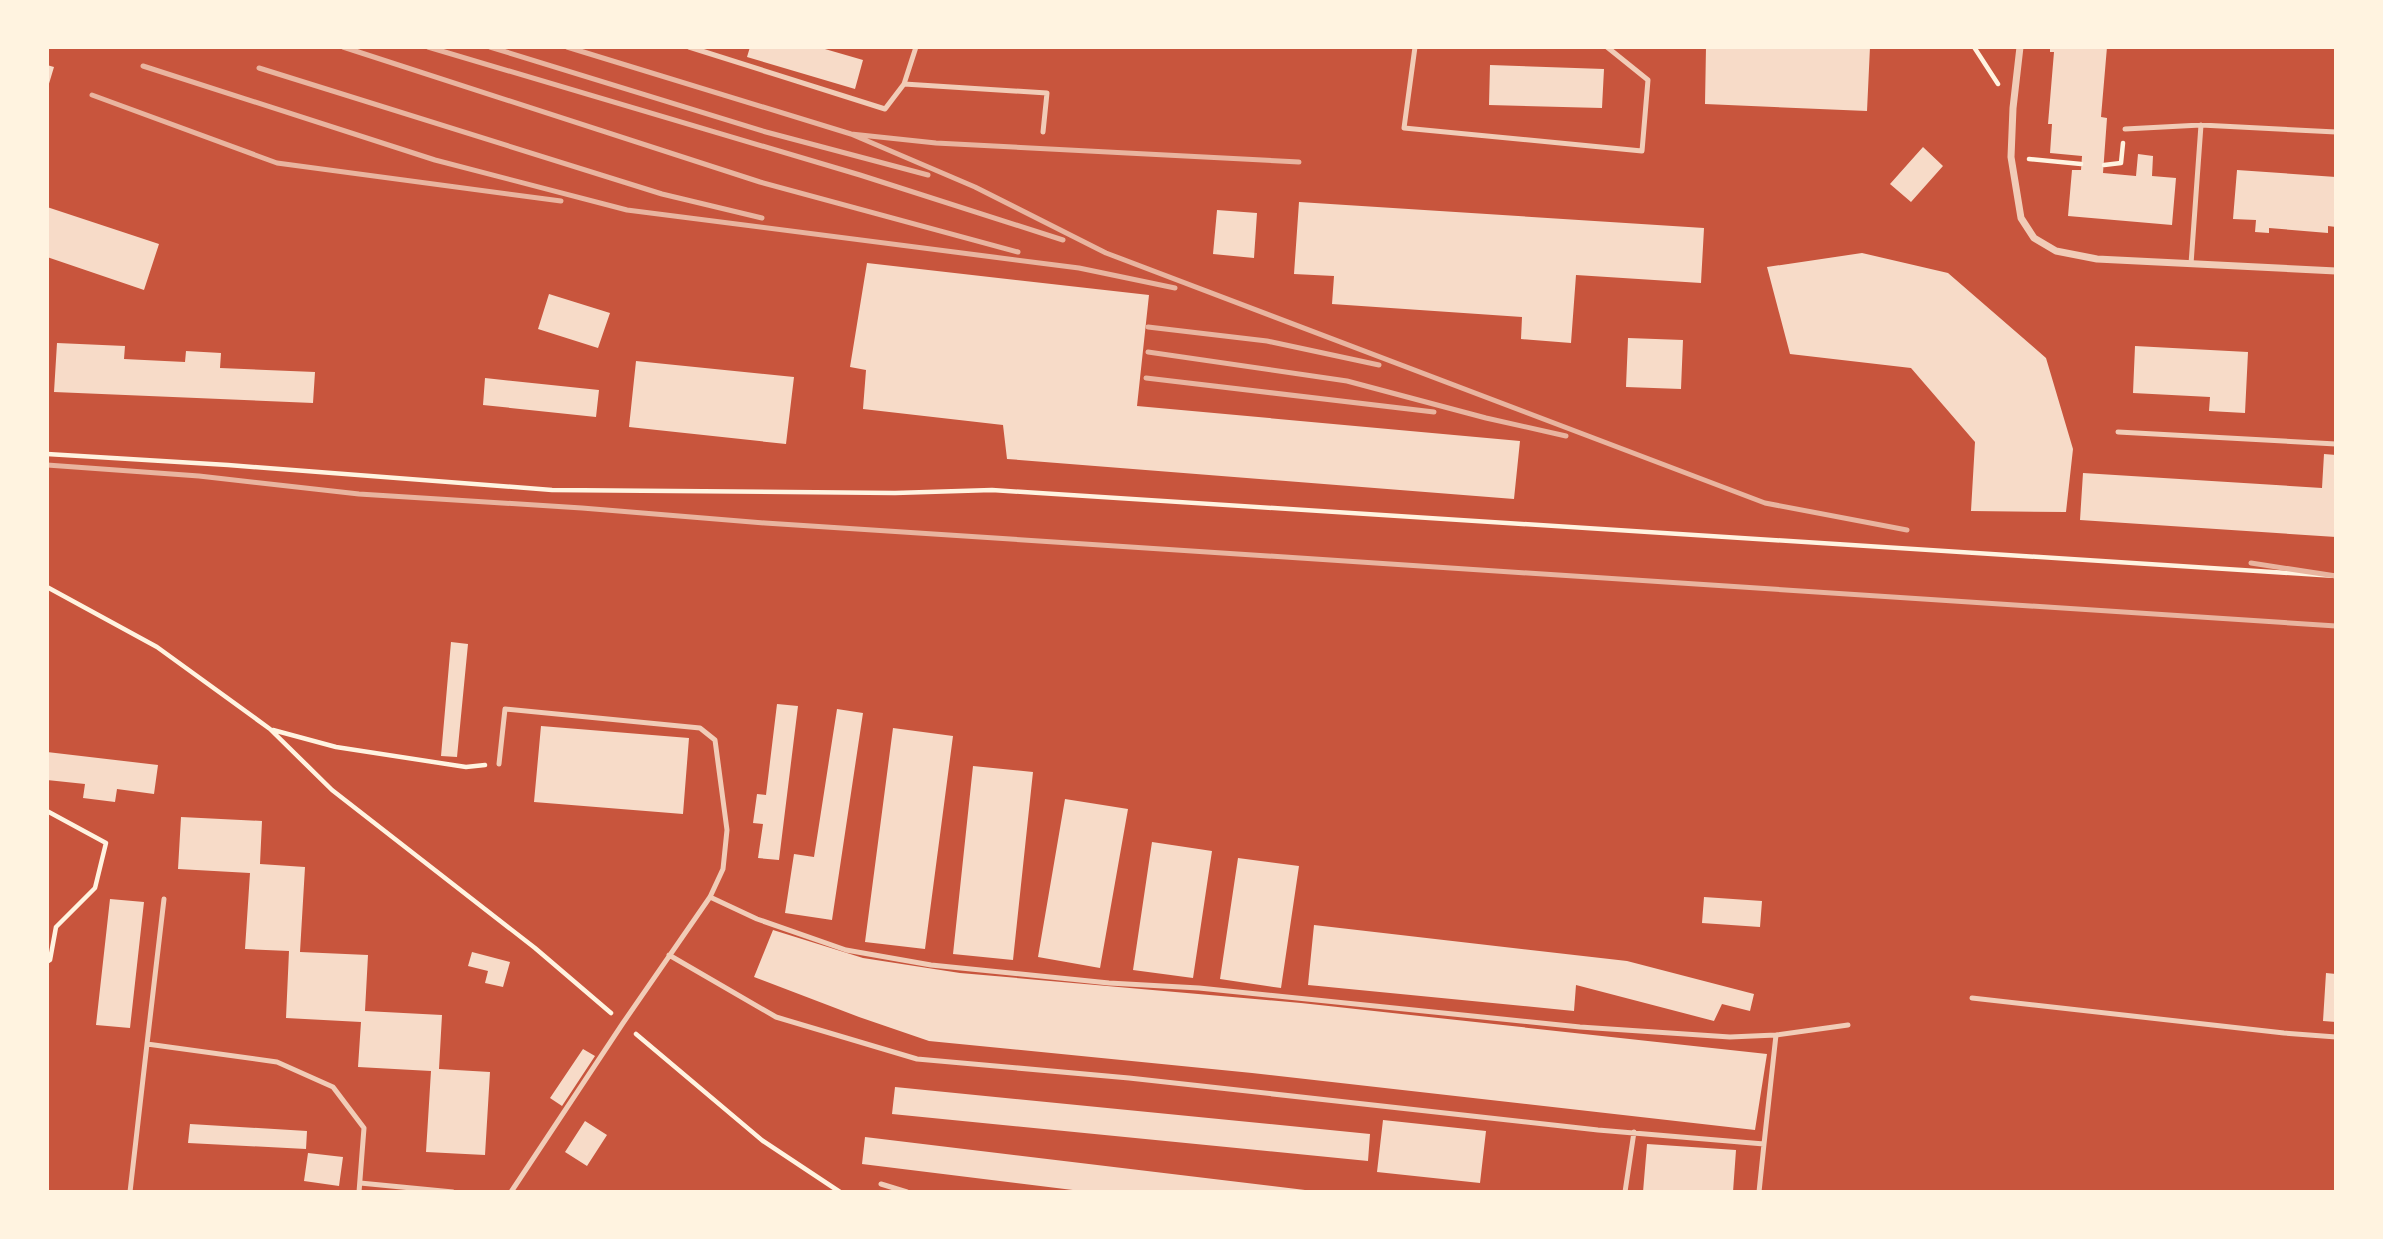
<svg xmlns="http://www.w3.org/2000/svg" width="2383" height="1239" font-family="'Fira Sans Condensed',sans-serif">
<rect width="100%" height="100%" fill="#c8553d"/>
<!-- building -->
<path fill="#f7dbc8" d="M 750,47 L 818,47 L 863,60 L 855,89 L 747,57 Z
M 1706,47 L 1870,47 L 1867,111 L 1705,104 Z
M 2050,47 L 2107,47 L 2101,117 L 2107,118 L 2103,173 L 2136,176 L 2138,154 L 2153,156 L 2152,176 L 2176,178 L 2172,225 L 2068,216 L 2072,170 L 2081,170 L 2082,156 L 2050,153 L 2052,124 L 2048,124 L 2054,52 L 2050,52 Z
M 47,65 L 54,67 L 48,87 L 47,87 Z
M 1490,65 L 1604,69 L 1602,108 L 1489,105 Z
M 1923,147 L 1943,166 L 1911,202 L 1890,184 Z
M 2237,170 L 2336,177 L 2336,227 L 2328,226 L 2328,233 L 2269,228 L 2269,233 L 2255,232 L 2256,220 L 2233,219 Z
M 1299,202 L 1704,228 L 1701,283 L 1576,275 L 1571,343 L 1521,339 L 1522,317 L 1332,304 L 1334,276 L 1294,274 Z
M 47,207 L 159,244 L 144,290 L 47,257 Z
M 1217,210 L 1257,213 L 1254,258 L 1213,254 Z
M 1862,253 L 1948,273 L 2046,358 L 2073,449 L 2066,512 L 1971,511 L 1975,442 L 1911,368 L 1790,354 L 1767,267 Z
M 867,263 L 1149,295 L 1137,406 L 1520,441 L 1514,499 L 1007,459 L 1003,425 L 863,409 L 866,370 L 850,367 Z
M 549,294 L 610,313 L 598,348 L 538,329 Z
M 1628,338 L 1683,340 L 1681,389 L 1626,387 Z
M 57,343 L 125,346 L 124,359 L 185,362 L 186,351 L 221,353 L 220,368 L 315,372 L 313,403 L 54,392 Z
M 2135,346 L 2248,352 L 2245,413 L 2209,411 L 2210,397 L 2133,393 Z
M 636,361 L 794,377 L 786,444 L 629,427 Z
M 485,378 L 599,390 L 596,417 L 483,405 Z
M 2324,454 L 2336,455 L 2336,537 L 2080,520 L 2083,473 L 2322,488 Z
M 451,642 L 468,644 L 457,757 L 441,756 Z
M 777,704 L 798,706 L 779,860 L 758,858 L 763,824 L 753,823 L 757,794 L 766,795 Z
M 837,709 L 863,713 L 832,920 L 785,913 L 794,854 L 814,857 Z
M 541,726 L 689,738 L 683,814 L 534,802 Z
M 893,728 L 953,736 L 925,949 L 865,942 Z
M 47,752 L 158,765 L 154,794 L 117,789 L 115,802 L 83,798 L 85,784 L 47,780 Z
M 973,766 L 1033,772 L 1013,960 L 953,954 Z
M 1065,799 L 1128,809 L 1100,968 L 1038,957 Z
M 181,817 L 262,821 L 260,864 L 305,867 L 300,952 L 368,955 L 365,1011 L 442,1015 L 439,1069 L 490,1072 L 485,1155 L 426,1152 L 431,1071 L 358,1067 L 361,1022 L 286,1018 L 289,951 L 245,949 L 250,873 L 178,869 Z
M 1152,842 L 1212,851 L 1193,978 L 1133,970 Z
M 1238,858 L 1299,866 L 1281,988 L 1220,979 Z
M 1704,897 L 1762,901 L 1760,927 L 1702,923 Z
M 110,899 L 144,902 L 130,1028 L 96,1025 Z
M 1314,925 L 1627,961 L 1754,994 L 1750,1011 L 1722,1004 L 1714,1021 L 1576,985 L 1574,1011 L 1308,985 Z
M 773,930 L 863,958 L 960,973 L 1301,1003 L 1767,1054 L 1755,1130 L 1252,1073 L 929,1041 L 859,1017 L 754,977 Z
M 472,952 L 510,962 L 503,987 L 485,983 L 488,971 L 468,966 Z
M 2326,973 L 2336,974 L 2336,1022 L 2323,1021 Z
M 583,1049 L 595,1056 L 562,1106 L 550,1098 Z
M 895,1087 L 1370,1134 L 1368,1161 L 892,1114 Z
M 1383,1120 L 1486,1131 L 1480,1183 L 1377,1172 Z
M 585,1121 L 607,1135 L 587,1166 L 565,1152 Z
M 190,1124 L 307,1131 L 306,1149 L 188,1143 Z
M 865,1137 L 1305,1190 L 1305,1192 L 1089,1192 L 862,1164 Z
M 1647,1144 L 1736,1150 L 1733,1192 L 1643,1192 Z
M 308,1153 L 343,1157 L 339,1186 L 304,1181 Z"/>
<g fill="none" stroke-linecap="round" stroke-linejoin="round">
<!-- path -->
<path stroke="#fff3e0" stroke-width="4.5" d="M 1974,47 L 1998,84
M 2029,159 L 2081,164
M 2104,165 L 2121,163 L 2123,143
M 47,454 L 228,465 L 552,490 L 895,493 L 992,490 L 2336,576
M 47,587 L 157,647 L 270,729 L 332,790 L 535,948 L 611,1013
M 273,730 L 336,747 L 466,767 L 485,765
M 47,811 L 106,843 L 95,888 L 56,927 L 50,960 L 47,962
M 636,1034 L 763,1141 L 840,1192"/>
<!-- service -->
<path stroke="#f1ccb7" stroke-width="5" d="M 689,47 L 885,109 L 904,84
M 916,47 L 904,84 L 1047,93 L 1043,132
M 1415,47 L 1404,128 L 1642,151 L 1648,80 L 1607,47
M 2125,129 L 2201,125 L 2336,132
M 2191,264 L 2201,125
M 2118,432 L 2336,444
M 499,764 L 505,709 L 700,728 L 715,740 L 727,830 L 723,869 L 710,897 L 623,1023 L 511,1192
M 710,897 L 757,919 L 846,950 L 931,965 L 1109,983 L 1199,988 L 1580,1027 L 1730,1037 L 1776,1035 L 1848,1025
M 669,955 L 776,1017 L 917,1059 L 1129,1078 L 1598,1130 L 1764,1144 L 1776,1035
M 1972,998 L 2284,1033 L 2336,1037
M 147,1044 L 164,899
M 360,1183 L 453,1192
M 881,1184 L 907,1192
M 130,1192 L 147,1044 L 277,1062 L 333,1087 L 364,1128 L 359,1192
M 1625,1192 L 1634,1132
M 1759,1192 L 1764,1144"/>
<!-- minor -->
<path stroke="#f1ccb7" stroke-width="7" d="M 2020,47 L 2013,108 L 2011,157 L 2021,218 L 2034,238 L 2056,251 L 2097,259 L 2336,271"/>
<!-- rail -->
<path stroke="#e9b49f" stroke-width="5" d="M 343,47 L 760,182 L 1018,252
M 428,47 L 860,175 L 1063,240
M 490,47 L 766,132 L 928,175
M 567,47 L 851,134 L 936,143 L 1299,162
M 143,66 L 435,160 L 627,210 L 1079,268 L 1175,288
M 259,68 L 662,194 L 762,218
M 92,95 L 277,163 L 561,201
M 851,134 L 975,187 L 1106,253 L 1765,503 L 1907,530
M 1148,327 L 1267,341 L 1379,365
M 1148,352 L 1347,381 L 1486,418 L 1566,436
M 1146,378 L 1434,412
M 47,465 L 199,476 L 359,494 L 582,508 L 765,523 L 2336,626
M 2251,563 L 2336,576"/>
</g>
<!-- border -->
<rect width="2383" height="1239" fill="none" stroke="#fff3e0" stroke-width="98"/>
</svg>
